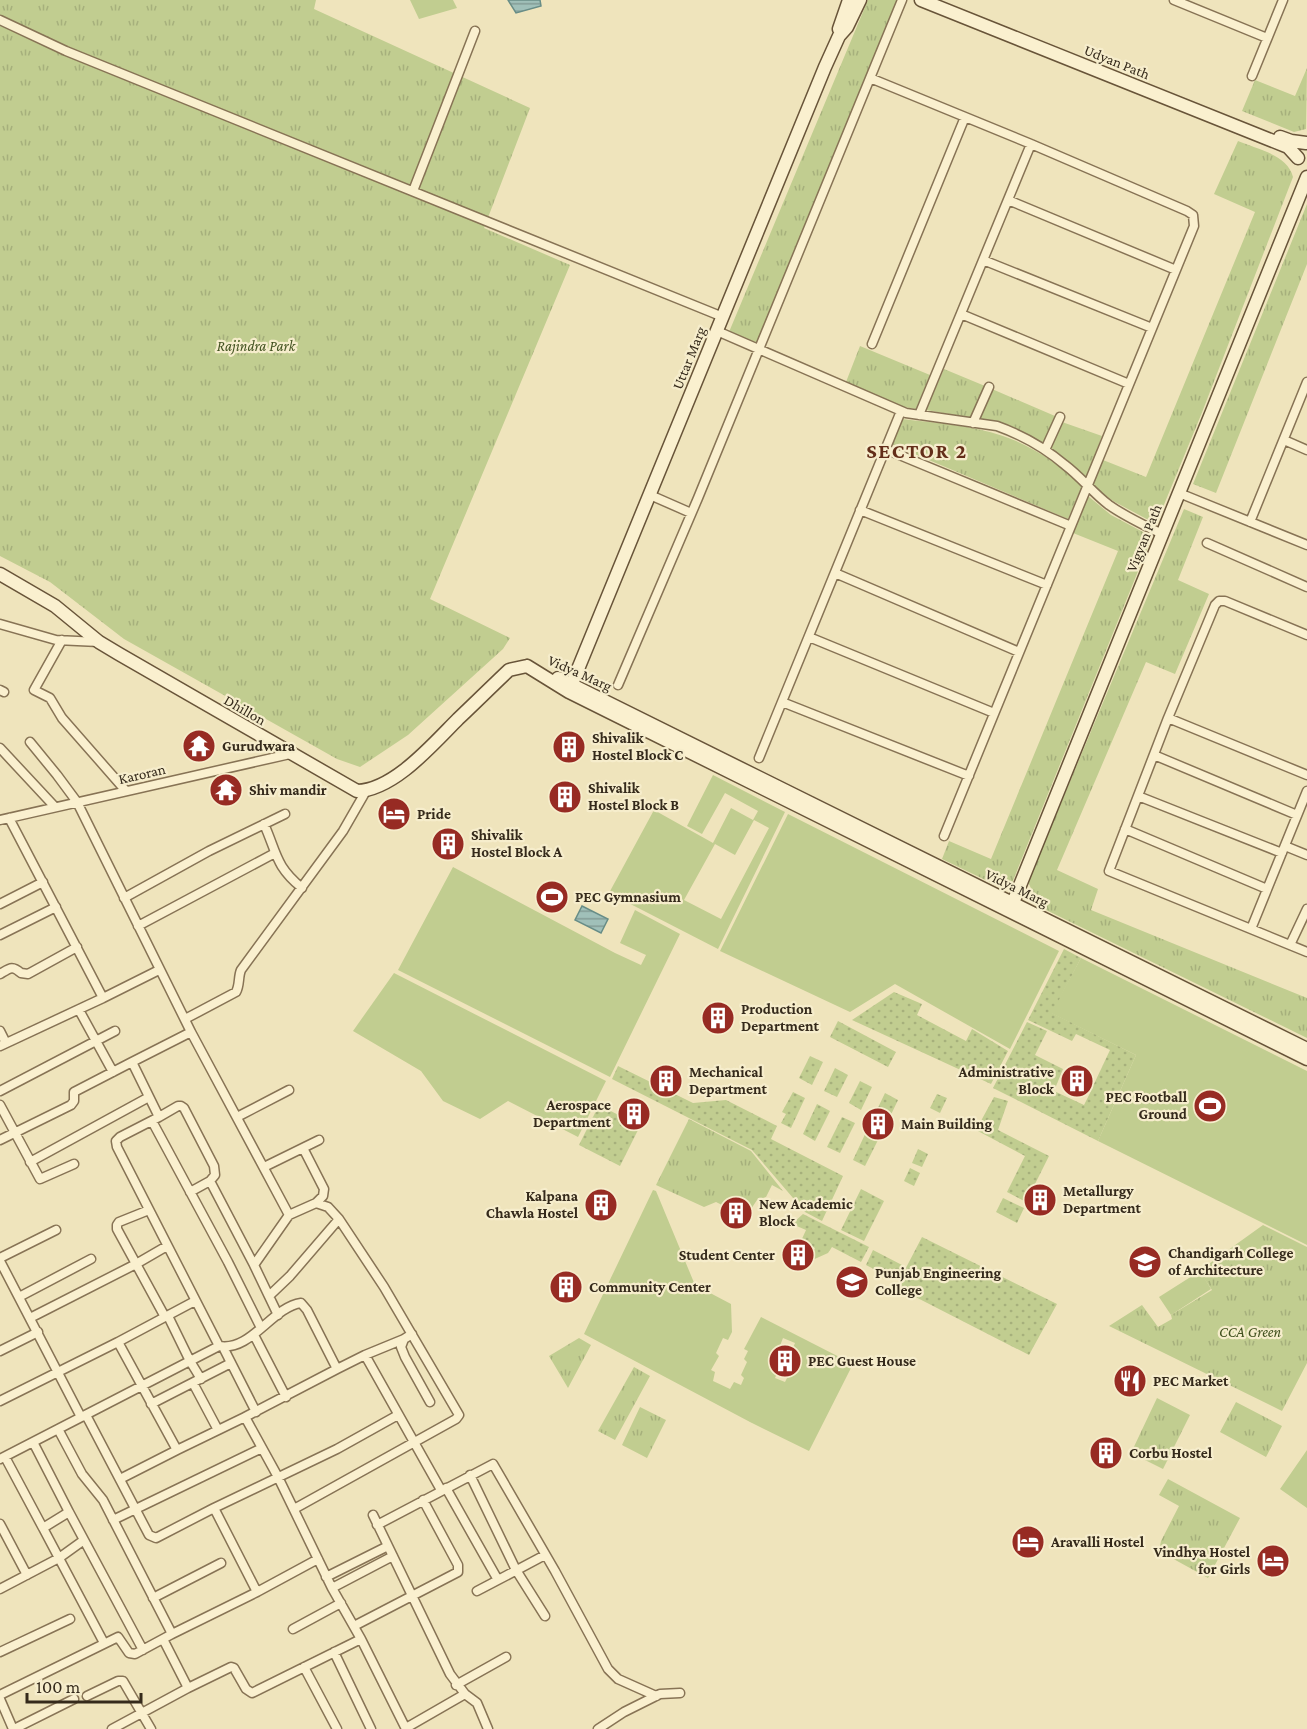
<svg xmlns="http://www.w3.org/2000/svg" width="1307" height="1729" font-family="'Crimson Pro',serif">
<defs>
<pattern id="park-tufts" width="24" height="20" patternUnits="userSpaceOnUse" patternTransform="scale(1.5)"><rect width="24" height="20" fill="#c1cd90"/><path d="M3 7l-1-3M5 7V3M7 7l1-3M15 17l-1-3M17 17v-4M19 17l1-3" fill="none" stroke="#a6b07c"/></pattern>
<pattern id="garden-dots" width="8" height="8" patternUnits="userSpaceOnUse" patternTransform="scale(1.5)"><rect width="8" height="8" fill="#c1cd90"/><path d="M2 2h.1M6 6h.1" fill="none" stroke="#a6b07c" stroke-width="1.8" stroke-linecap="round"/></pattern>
<pattern id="water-rules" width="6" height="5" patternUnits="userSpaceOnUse" patternTransform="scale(1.5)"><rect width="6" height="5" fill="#a0c0b9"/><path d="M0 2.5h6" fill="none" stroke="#839c96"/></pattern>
</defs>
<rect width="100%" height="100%" fill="#efe4bc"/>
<!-- grass -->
<path fill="#c1cd90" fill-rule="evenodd" d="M 410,0 L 453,0 L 457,8 L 419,19 Z
M 713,775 L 785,812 L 718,949 L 609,893 L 654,810 L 713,843 L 731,808 L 753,820 L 758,811 L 725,793 L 702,834 L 687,826 ZM 754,820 L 769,828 L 721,919 L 684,900 L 715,844 L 735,855 Z
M 788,814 L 1059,951 L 1010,1049 L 895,984 L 850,1012 L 720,951 Z
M 453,867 L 615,953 L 641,965 L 646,955 L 620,943 L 635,910 L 680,934 L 610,1077 L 398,970 Z
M 1081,958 L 1307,1071 L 1307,1245 L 1098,1141 L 1136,1055 L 1051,1013 Z
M 394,973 L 606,1081 L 578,1137 L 508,1101 L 480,1119 L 443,1101 L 421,1071 L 353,1031 Z
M 653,1190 L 656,1191 L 695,1285 L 731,1304 L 732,1332 L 728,1340 L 723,1338 L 716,1353 L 719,1356 L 711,1370 L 715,1372 L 713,1381 L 730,1389 L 734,1382 L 741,1385 L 744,1378 L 741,1375 L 747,1362 L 744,1359 L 748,1351 L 744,1349 L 761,1317 L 853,1364 L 809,1451 L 750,1422 L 584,1334 ZM 783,1338 L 795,1343 L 790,1355 L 798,1359 L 795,1365 L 789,1363 L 786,1370 L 790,1372 L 785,1382 L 775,1378 L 779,1369 L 771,1365 L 776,1355 L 785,1358 L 786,1355 L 778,1351 Z
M 1200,1271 L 1211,1289 L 1171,1315 L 1159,1297 Z
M 1307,1450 L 1307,1508 L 1280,1489 Z"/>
<!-- park -->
<path fill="url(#park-tufts)" d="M 0,0 L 316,0 L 314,9 L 530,108 L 484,228 L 570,265 L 430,599 L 510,638 L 503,649 L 408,735 L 360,767 L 337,759 L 124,639 L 50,582 L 0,556 Z
M 868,0 L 899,0 L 758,343 L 729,332 Z
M 1307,68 L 1306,129 L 1294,132 L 1242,111 L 1255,80 L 1295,96 Z
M 1238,141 C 1257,149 1288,155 1293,177 L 1201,415 L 1156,524 L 1113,501 L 1092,485 L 1103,460 L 1146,477 L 1255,212 L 1214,194 Z
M 1307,204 L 1307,264 L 1216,493 L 1193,484 Z
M 860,346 L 930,375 L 916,409 L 904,407 L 846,382 Z
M 944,369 L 985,386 L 972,418 L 926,410 Z
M 992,389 L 1055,416 L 1043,444 C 1020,431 1004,423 978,420 Z
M 902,419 C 935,423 971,425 1003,436 C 1031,445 1061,465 1082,486 L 1068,519 L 891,444 Z
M 1062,422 L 1102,436 L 1086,478 L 1051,450 Z
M 1088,496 L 1111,515 L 1143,532 L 1148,537 L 1149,544 L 1012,883 L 1007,886 L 1000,887 L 942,859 L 949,841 L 991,859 L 1118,551 L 1073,533 Z
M 1184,509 L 1203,517 L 1178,580 L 1209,594 L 1175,674 L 1146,662 L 1057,870 L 1098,889 L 1091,910 L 1307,998 L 1307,1038 L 1040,907 L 1028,882 Z
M 689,1119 L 751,1151 L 783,1191 L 772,1185 L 766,1197 L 757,1200 L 749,1212 L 729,1203 L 726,1207 L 716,1202 L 704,1207 L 656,1185 Z
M 1263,1225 L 1307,1247 L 1307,1363 L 1282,1411 L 1109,1326 L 1142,1305 L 1158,1327 L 1172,1319 L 1171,1315 L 1212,1290 L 1199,1271 Z
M 579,1338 L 591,1345 L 568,1388 L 549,1356 Z
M 634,1367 L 650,1376 L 615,1440 L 598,1431 Z
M 1157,1398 L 1190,1415 L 1163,1469 L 1131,1453 Z
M 1236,1402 L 1282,1426 L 1266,1457 L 1220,1432 Z
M 640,1407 L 666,1420 L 647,1458 L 622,1445 Z
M 1168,1479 L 1240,1518 L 1208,1578 L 1159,1551 L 1161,1541 L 1179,1506 L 1159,1495 Z"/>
<!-- garden -->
<path fill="url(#garden-dots)" d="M 1064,949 L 1081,958 L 1052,1013 L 1136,1055 L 1098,1141 L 993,1088 L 1027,1022 L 1047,1031 L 1035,1055 L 1063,1069 L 1054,1091 L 1084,1105 L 1091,1091 L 1087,1089 L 1090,1083 L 1094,1084 L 1110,1050 L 1076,1034 L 1072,1041 L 1028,1020 Z
M 894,992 L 922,1004 L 917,1015 L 966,1041 L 972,1029 L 1008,1051 L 991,1084 L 852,1020 Z
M 838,1021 L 896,1052 L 888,1067 L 830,1037 Z
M 810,1056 L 823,1062 L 812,1085 L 799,1078 Z
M 618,1066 L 693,1103 L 726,1100 L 777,1126 L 771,1139 L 843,1176 L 822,1221 L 805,1212 L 752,1150 L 612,1079 Z
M 835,1068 L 848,1075 L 837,1097 L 824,1091 Z
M 860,1081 L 872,1087 L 861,1110 L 849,1103 Z
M 793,1092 L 805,1098 L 791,1128 L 781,1123 L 786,1114 L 782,1112 Z
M 885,1093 L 898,1100 L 887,1123 L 874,1116 Z
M 937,1094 L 947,1098 L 940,1113 L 930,1108 Z
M 994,1097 L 1008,1101 L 998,1130 L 1049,1156 L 1026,1202 L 1007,1192 L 1025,1156 L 976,1130 Z
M 817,1104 L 830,1111 L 815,1141 L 803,1134 Z
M 599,1105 L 640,1126 L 620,1166 L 579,1145 Z
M 842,1117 L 855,1123 L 840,1153 L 827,1147 Z
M 867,1130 L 880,1136 L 865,1166 L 853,1160 Z
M 918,1149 L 928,1154 L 922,1167 L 912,1163 Z
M 910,1168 L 920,1173 L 914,1186 L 904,1181 Z
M 861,1189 L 884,1201 L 864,1241 L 841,1230 Z
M 1003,1198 L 1024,1208 L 1017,1223 L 996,1212 Z
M 803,1214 L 869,1247 L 861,1262 L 832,1247 L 828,1253 L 808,1262 L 815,1248 L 801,1241 L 806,1230 L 792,1224 Z
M 922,1237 L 1057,1304 L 1029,1355 L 896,1287 Z
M 873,1250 L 902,1265 L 895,1280 L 866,1265 Z"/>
<!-- water -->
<path fill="url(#water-rules)" stroke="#688d87" stroke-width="1.5" d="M 508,0 L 540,0 L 541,6 L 516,13 Z
M 582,906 L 608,919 L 601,933 L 575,920 Z"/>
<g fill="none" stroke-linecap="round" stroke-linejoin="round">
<!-- street casing -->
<g stroke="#877355" stroke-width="11">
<path id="street" d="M 1174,0 L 1267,38
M 0,20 L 66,51 L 723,317
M 1252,76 L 1283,0
M 870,78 L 1031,144 L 1187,211 L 1193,215 L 1194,226 L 944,836
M 413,191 L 475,31
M 1008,200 L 1176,270
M 983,260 L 1152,328
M 961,314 L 1129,384
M 717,331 L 906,413 L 997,426 C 1022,435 1045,448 1065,465 C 1081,477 1093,493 1109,505 C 1126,517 1144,525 1162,534
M 872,344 L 965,117
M 919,415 L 1031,144
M 973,423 L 989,387
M 1284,440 L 1307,450
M 885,449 L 1071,526
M 1045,450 L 1060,417
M 1179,493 L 1307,545
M 650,495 L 691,513
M 860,510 L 1047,585
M 1250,522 L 1307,382
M 1207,543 L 1307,587
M 835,573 L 1019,652
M 0,624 L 56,640 L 99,642
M 1307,635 L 1225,601 L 1219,601 L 1215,605 L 1168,718 L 1109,871 L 1307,952
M 809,637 L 994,713
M 62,640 L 34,690 L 50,698 L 62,718 L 126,791
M 618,685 L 698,498 L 902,0
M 0,690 L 4,692
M 782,702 L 969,776
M 1168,718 L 1307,775
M 0,748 L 55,807
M 1154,755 L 1297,815
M 759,758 L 901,411
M 1138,796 L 1282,853
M 9,818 L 103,998
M 0,820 L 290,754
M 264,824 C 277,853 275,866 302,888
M 1125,829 L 1267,889
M 1285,846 L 1307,855
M 124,898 L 209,851 L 285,814
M 0,904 L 43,882
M 138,926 L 275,853
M 1251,929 L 1307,791
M 0,935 L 56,907
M 1290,945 L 1307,909
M 0,974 C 10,968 12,965 21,973 L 28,974 L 77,947
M 79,1010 L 113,1072
M 185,1019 L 236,992 C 240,985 238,977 241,970 L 343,831 L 366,791
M 0,1031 L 6,1043
M 191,1032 L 289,1215 L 254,1265 L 278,1315
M 0,1046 L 103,998 L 159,970
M 0,1091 L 115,1031
M 0,1105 L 40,1179 L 74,1164
M 159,1117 L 178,1106 L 181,1106 L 184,1108 L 214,1166 L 215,1175 L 210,1181 L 190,1192
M 237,1117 L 289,1090
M 152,1121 L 228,1262 L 261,1328
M 0,1140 L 71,1105 L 74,1101 L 74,1092 L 76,1091 L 132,1062
M 303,1148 L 324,1189 L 323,1196 L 316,1203
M 30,1162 L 149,1097
M 264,1167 L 319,1140
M 210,1181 L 254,1265
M 149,1210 L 119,1222 L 117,1225 L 117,1229 L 165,1317
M 289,1215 L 316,1203 L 328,1207 L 339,1219 L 384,1287 L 459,1415 L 456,1419 L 294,1509
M 0,1258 L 56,1230
M 0,1261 L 81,1417
M 269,1296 L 290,1276 L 339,1219
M 19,1297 L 91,1259
M 168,1316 L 190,1361 L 201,1379
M 30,1318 L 136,1264 L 167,1246
M 412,1334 L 404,1339 L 401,1347 L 405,1357 L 430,1402
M 254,1335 L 286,1397
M 118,1342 L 177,1450 L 245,1417
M 219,1346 C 251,1352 272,1307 301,1303 L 307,1310 L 337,1369 L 245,1417 L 278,1477 L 332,1588 L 361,1639 L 406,1729
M 223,1347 L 256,1412
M 0,1351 L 38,1332
M 365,1355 L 441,1490
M 337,1369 L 365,1355 L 404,1339
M 193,1383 L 218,1430
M 0,1401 L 118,1342 L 195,1301
M 151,1404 L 231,1363
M 86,1415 L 149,1535 L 156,1538 L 214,1508 L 337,1449 L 398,1415
M 58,1429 L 82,1474 L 103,1500 L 172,1634
M 5,1457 L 43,1528 L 69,1512 L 33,1442
M 0,1459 L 219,1346 L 117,1147 L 116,1141 L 120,1137 L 159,1117 L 132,1062 L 191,1032 L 77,802 L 57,775 L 30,742
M 470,1475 L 516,1570 L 545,1616
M 120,1479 L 177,1450
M 446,1488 L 498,1580 L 545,1555
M 214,1508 L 257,1592
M 69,1512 L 143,1650
M 373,1515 L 450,1674 L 465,1694 L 477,1703 L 488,1729
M 113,1520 L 262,1448
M 0,1524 L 27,1575
M 377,1525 L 493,1464 L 555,1571 L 608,1669 L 618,1679 L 656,1696
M 43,1528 L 104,1643
M 326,1577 L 388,1546
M 332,1588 L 393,1556
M 0,1589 L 59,1558 L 84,1540
M 477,1591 L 498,1580
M 153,1598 L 221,1563
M 354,1626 L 458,1572 L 458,1565 L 423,1500
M 293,1629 L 341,1603
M 163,1639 L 188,1688 L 231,1667 L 234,1668 L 246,1689 L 252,1693 L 361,1639
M 0,1652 L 70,1619
M 334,1652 L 371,1729
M 304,1667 L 337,1729
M 456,1685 L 506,1657
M 0,1695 L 118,1637 L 129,1653 L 135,1654 L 172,1634 L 257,1592 L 318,1559
M 87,1696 L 118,1681 L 123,1681 L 151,1729
M 0,1699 L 13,1729
M 406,1728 L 465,1694
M 14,1729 L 74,1699
M 112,1729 L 188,1688
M 598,1729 L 624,1712 L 660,1694 L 680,1693"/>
</g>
<!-- secondary casing -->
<g stroke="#685439" stroke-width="15">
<path id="secondary" d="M 921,0 L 1288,147 L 1298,158
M 839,29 L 849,0
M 1280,137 L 1291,141 L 1306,143
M 0,574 L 55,606 L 99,642 L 119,654 L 357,791 C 394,790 433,744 458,719 C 475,703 492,686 509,670 L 527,666
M 527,666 L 569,692 L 1307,1059
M 558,678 L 1307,1049
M 569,691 L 825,67 L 839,36 L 847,27 L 860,0
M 1010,910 L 1307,177"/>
</g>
<!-- street -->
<use href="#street" stroke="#faf0cf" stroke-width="8"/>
<!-- secondary -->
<use href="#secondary" stroke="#faf0cf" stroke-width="12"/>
</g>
<!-- icons -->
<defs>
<g id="temple-disc" transform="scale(1.725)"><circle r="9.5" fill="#972b23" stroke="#f6edcc"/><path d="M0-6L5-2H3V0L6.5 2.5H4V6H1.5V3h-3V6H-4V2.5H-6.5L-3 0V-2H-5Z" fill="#fff"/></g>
<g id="building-disc" transform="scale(1.725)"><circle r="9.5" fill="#972b23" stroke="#f6edcc"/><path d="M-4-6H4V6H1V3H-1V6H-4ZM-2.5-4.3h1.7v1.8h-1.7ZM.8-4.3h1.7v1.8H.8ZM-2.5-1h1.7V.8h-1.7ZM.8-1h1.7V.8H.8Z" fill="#fff"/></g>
<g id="hotel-disc" transform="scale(1.725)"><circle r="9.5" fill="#972b23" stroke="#f6edcc"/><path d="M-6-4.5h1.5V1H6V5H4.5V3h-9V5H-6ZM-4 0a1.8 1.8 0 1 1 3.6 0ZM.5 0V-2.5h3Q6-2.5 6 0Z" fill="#fff"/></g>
<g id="stadium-disc" transform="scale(1.725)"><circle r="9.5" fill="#972b23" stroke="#f6edcc"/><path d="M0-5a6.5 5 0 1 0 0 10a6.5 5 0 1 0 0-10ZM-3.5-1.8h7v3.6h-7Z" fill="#fff"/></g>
<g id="university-disc" transform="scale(1.725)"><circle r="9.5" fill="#972b23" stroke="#f6edcc"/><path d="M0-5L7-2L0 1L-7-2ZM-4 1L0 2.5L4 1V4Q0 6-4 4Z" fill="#fff"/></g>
<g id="restaurant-disc" transform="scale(1.725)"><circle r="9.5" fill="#972b23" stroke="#f6edcc"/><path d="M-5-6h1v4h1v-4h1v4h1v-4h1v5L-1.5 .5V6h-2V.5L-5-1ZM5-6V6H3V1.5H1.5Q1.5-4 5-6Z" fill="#fff"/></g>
</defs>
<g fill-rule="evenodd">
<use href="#temple-disc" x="199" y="746"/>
<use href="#building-disc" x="569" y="747"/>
<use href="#temple-disc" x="226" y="790"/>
<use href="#building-disc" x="565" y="797"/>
<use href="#hotel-disc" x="394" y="814"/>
<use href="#building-disc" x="448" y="844"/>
<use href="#stadium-disc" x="552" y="897"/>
<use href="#building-disc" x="718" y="1018"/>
<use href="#building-disc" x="666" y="1081"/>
<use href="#building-disc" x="1077" y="1081"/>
<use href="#stadium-disc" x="1210" y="1106"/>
<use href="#building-disc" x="634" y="1114"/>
<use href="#building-disc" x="878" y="1124"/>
<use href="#building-disc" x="1040" y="1200"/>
<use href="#building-disc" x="601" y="1205"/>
<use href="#building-disc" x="736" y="1213"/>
<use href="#building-disc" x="798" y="1255"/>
<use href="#university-disc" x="1145" y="1262"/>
<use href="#university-disc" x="852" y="1282"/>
<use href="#building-disc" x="566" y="1287"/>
<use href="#building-disc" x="785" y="1361"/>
<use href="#restaurant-disc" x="1130" y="1381"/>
<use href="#building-disc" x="1106" y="1453"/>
<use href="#hotel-disc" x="1028" y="1542"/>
<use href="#hotel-disc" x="1273" y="1561"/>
</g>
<g text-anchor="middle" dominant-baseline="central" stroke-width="4.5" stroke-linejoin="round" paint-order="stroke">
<!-- street labels -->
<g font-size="15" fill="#352a1b" stroke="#f6edcc">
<text transform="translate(1117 62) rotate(22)">Udyan Path</text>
<text transform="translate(689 358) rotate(-68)">Uttar Marg</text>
<text transform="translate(1144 538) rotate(-68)">Vigyan Path</text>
<text transform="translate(580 673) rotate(24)">Vidya Marg</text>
<text transform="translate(245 710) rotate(30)">Dhillon</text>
<text transform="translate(142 774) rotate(-13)">Karoran</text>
<text transform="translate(1017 888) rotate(26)">Vidya Marg</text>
</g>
<!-- park labels -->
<g font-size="15" font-style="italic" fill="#425220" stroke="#f6edcc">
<text x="256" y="346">Rajindra Park</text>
<text x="1250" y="1332">CCA Green</text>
</g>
<!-- poi labels -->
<g font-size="15" font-weight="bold" fill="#352a1b" stroke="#f6edcc" text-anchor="start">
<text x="592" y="738">Shivalik<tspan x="592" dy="17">Hostel Block C</tspan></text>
<text x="222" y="746">Gurudwara</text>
<text x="588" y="788">Shivalik<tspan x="588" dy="17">Hostel Block B</tspan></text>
<text x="249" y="790">Shiv mandir</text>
<text x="417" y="814">Pride</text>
<text x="471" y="835">Shivalik<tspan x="471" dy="17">Hostel Block A</tspan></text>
<text x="575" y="897">PEC Gymnasium</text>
<text x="741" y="1009">Production<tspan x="741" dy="17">Department</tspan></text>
<text x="689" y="1072">Mechanical<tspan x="689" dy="17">Department</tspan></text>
<text x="1054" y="1072" text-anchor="end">Administrative<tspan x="1054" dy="17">Block</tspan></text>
<text x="1187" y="1097" text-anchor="end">PEC Football<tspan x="1187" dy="17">Ground</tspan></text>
<text x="611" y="1105" text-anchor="end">Aerospace<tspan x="611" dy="17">Department</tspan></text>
<text x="901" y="1124">Main Building</text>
<text x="1063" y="1191">Metallurgy<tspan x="1063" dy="17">Department</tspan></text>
<text x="578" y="1196" text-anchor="end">Kalpana<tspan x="578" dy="17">Chawla Hostel</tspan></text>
<text x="759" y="1204">New Academic<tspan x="759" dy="17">Block</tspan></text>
<text x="1168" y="1253">Chandigarh College<tspan x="1168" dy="17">of Architecture</tspan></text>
<text x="775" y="1255" text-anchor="end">Student Center</text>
<text x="875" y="1273">Punjab Engineering<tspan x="875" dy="17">College</tspan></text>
<text x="589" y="1287">Community Center</text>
<text x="808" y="1361">PEC Guest House</text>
<text x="1153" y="1381">PEC Market</text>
<text x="1129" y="1453">Corbu Hostel</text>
<text x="1051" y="1542">Aravalli Hostel</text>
<text x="1250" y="1552" text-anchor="end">Vindhya Hostel<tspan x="1250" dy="17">for Girls</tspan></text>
</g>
<!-- district labels -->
<g font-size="21" font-weight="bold" letter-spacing="1.5" fill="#632e19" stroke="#f6edcc">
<text x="917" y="451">SECTOR 2</text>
</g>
</g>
<!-- scale -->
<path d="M27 1693v9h114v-9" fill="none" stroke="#352a1b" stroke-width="3"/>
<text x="36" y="1693" font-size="18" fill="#352a1b" stroke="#f6edcc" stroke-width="4.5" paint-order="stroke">100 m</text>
</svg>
